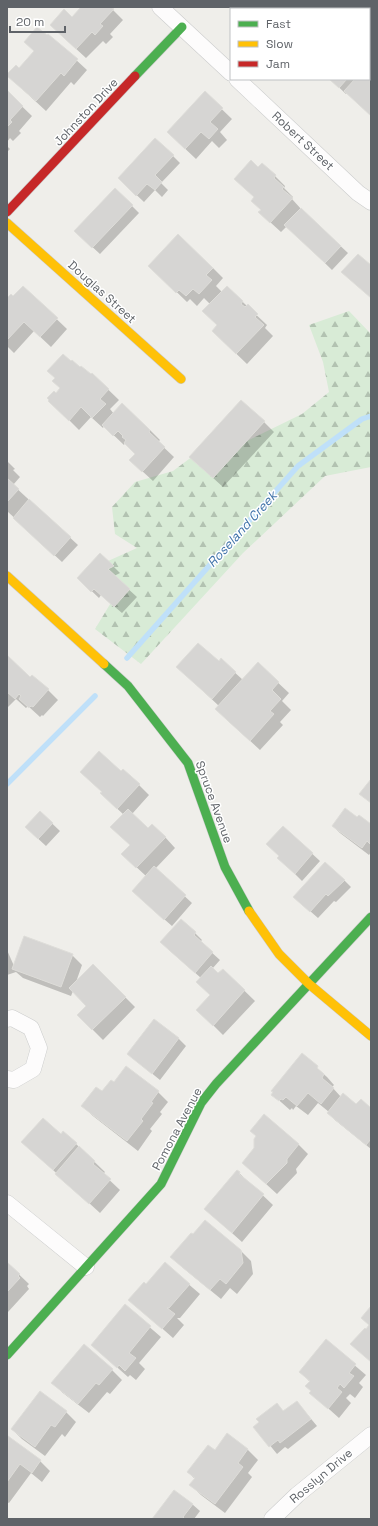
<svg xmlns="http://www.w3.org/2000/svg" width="378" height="1526" font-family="'Space Grotesk',sans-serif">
<defs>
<pattern id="forest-firs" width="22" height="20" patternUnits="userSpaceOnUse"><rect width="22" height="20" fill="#d8ebd6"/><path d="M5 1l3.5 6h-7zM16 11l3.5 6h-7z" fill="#b2c2b1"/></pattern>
</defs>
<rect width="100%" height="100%" fill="#efeeea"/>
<!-- forest -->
<path fill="url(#forest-firs)" d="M 349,311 L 371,334 L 371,467 L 325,476 L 243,553 L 141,664 L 95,629 L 112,601 L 105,587 L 108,561 L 137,548 L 115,534 L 112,507 L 135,482 L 173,471 L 213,441 L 247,441 L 302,414 L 329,392 L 323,362 L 309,325 Z"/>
<!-- shadow -->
<path fill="#0003" d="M 82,7 L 110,7 L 123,20 L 110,34 L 113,37 L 106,44 L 103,41 L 86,58 L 61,35 L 72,18 Z
M 252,7 L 297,7 L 296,9 L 254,9 Z
M 49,35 L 87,70 L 74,85 L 71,82 L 46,111 L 7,75 L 19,69 Z
M 369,68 L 371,70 L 371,115 L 348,93 L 346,94 L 330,79 L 369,79 Z
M 7,92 L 32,116 L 19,131 L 21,133 L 13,141 L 10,138 L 7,142 Z
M 205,93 L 232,119 L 220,132 L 227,140 L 219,148 L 212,141 L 196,159 L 178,142 Z
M 7,146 L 10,149 L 7,152 Z
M 173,156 L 180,163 L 161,183 L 168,190 L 162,197 L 155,190 L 144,202 L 126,185 Z
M 259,168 L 275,176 L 285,186 L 284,188 L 293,197 L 292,199 L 302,210 L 348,253 L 332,270 L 287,226 L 281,232 L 270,222 L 255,198 Z
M 115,189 L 139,213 L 100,254 L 75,231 Z
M 213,268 L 223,278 L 216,286 L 222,292 L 227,287 L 267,325 L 265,328 L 273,336 L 247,364 L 223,341 L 210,304 L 204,298 L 197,306 L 190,299 L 187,302 L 160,276 Z
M 23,287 L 67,329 L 51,347 L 34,331 L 14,353 L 7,346 L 7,299 L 13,298 Z
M 92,374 L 119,400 L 110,409 L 114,414 L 150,430 L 160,440 L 158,442 L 174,457 L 153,481 L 141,470 L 136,454 L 125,443 L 124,445 L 104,426 L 103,428 L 91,417 L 79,430 L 60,411 L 56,394 Z
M 264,422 L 274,432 L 223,487 L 201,467 Z
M 7,461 L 15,469 L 13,470 L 20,477 L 13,485 L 78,545 L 62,562 L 7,511 Z
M 113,566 L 120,573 L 114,576 L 137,597 L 122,613 L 101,595 L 99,598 L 78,578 Z
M 7,657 L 30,678 L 48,690 L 58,700 L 43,716 L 42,715 L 40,717 L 28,706 L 26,708 L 16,699 L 7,708 Z
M 221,660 L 243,680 L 258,664 L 289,693 L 282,701 L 291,710 L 280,722 L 283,725 L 260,750 L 226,719 L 219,706 L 188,677 L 219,662 Z
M 121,773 L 139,785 L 149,795 L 132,814 L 148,829 L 165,837 L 175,848 L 155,869 L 192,903 L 172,926 L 140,898 L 146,876 L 133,864 L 131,846 L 123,814 L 111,803 Z
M 40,812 L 60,831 L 46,846 L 33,834 Z
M 359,816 L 371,825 L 371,852 L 369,855 L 340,833 L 333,826 L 357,819 Z
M 283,827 L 320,861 L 302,881 L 286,865 L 280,856 Z
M 344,880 L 351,887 L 336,902 L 334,901 L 318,918 L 302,904 Z
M 195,933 L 202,940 L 200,942 L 220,960 L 212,969 L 218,975 L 223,970 L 255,1001 L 223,1035 L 208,1020 L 211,996 L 201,978 L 168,949 Z
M 7,950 L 14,966 L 72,955 L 82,965 L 76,982 L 93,965 L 135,1007 L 103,1040 L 78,1015 L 88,1006 L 73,991 L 71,996 L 23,978 L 16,972 L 7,975 Z
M 154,1020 L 179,1039 L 186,1046 L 160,1080 L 128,1054 Z
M 302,1055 L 327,1077 L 334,1085 L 332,1087 L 341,1097 L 357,1106 L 371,1109 L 371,1149 L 335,1120 L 329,1112 L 318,1103 L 308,1115 L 296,1106 L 293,1110 L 292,1108 L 290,1110 L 273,1095 Z
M 114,1084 L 158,1092 L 168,1102 L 160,1112 L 162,1114 L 150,1129 L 152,1131 L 138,1151 L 93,1116 L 83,1106 Z
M 61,1136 L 76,1144 L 105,1172 L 103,1174 L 120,1190 L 100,1213 L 30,1149 Z
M 298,1144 L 308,1154 L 296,1169 L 297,1173 L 277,1194 L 243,1163 Z
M 237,1171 L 273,1205 L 242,1242 L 205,1209 Z
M 241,1251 L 251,1261 L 253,1274 L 237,1294 L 230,1288 L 221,1299 L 182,1267 L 172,1257 Z
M 7,1263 L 29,1284 L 27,1286 L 29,1289 L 8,1312 L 7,1311 Z
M 165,1264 L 200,1294 L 180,1318 L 177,1318 L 184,1325 L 173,1338 L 130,1300 L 146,1286 Z
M 125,1306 L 161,1337 L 139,1363 L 145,1369 L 136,1380 L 130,1375 L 128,1377 L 92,1345 Z
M 326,1341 L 366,1375 L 359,1383 L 363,1387 L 355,1398 L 350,1394 L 346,1398 L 351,1403 L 339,1418 L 311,1393 L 312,1392 L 310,1382 L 301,1372 Z
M 112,1370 L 122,1380 L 110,1394 L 107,1392 L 89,1413 L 63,1393 L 53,1383 Z
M 297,1402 L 317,1426 L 288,1449 L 285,1447 L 277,1454 L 255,1427 L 277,1404 L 284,1412 Z
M 66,1412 L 76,1422 L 65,1437 L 62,1434 L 45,1456 L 22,1439 L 12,1429 Z
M 227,1435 L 248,1450 L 258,1460 L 248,1473 L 252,1477 L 225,1513 L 201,1495 L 191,1485 L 195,1479 L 188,1472 L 215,1451 Z
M 8,1437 L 40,1461 L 50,1471 L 42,1482 L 31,1473 L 9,1503 L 7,1502 L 7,1439 Z
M 192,1504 L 200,1511 L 194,1519 L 153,1519 Z"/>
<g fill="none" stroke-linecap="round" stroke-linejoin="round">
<!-- stream -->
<path stroke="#bfe0f9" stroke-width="5.5" d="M 127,658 L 298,466 L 362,419 L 371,416
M 7,784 L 95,696"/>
</g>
<!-- building -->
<path fill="#d6d5d3" stroke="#deddd9" d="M 81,7 L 111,7 L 114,9 L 100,24 L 103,26 L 95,35 L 92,32 L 76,49 L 50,25 L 64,9 L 72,17 Z
M 251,7 L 290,7 L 292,9 L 253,9 Z
M 37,27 L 47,35 L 48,34 L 78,59 L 64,76 L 61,73 L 36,101 L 7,76 L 7,74 L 16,65 L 19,68 L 34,51 L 24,42 Z
M 369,67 L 371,69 L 371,116 L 344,91 L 355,79 L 369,79 Z
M 329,79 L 347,79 L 339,88 Z
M 7,90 L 23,106 L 10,120 L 12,122 L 7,127 Z
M 205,91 L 223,108 L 210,122 L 218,129 L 209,139 L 201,132 L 185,149 L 167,132 Z
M 155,138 L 174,155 L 155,175 L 162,182 L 155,190 L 147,184 L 136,196 L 118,178 Z
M 251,160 L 258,167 L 262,163 L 276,175 L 274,178 L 284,187 L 282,189 L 293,198 L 270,223 L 258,212 L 261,210 L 251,201 L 254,197 L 234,179 Z
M 115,188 L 133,205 L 92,248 L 74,231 Z
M 301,208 L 341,246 L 325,263 L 284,225 Z
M 178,234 L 213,268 L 206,275 L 212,280 L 199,294 L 193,289 L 186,296 L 179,290 L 176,293 L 148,266 Z
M 358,254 L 371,265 L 371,298 L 341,272 Z
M 23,286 L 58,318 L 40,337 L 24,322 L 7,340 L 7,298 L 11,294 L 13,296 Z
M 227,286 L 243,301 L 241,304 L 245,307 L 248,304 L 258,314 L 255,317 L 264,325 L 236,354 L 212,331 L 217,325 L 202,311 Z
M 63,354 L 71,361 L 72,360 L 80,367 L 81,366 L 91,374 L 92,373 L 109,389 L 100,399 L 106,404 L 92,418 L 81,407 L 69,421 L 48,401 L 49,400 L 47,398 L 54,391 L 56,393 L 60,388 L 52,381 L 55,378 L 47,371 Z
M 241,400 L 265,421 L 213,478 L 189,457 Z
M 122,403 L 150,430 L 149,432 L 165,447 L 142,472 L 129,460 L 135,454 L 124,443 L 126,440 L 122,437 L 123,436 L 118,431 L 113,436 L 102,425 Z
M 7,478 L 19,489 L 7,502 Z
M 29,499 L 71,537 L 54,556 L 13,518 Z
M 100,553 L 114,566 L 108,569 L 130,589 L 114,607 L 94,589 L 91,592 L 77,578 Z
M 198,643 L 219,661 L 221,658 L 236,672 L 212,699 L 176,667 Z
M 7,655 L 30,677 L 32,675 L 49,689 L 33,707 L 31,706 L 29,708 L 19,699 L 21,696 L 19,694 L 15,699 L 7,692 Z
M 258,662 L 279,682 L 272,690 L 281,699 L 270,711 L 274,714 L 250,741 L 215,709 Z
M 99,751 L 121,771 L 123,769 L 140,784 L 117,809 L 100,793 L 102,792 L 80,772 Z
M 371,779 L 371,803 L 359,794 Z
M 345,808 L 357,817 L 359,815 L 371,824 L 370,844 L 367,841 L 362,848 L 332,826 Z
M 128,809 L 148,828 L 152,824 L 166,837 L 136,868 L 121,854 L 130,845 L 110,827 Z
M 40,811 L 53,823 L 38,839 L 25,827 Z
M 283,826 L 313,853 L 295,874 L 277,858 L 279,856 L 266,844 Z
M 325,862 L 345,880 L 328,896 L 326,894 L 310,912 L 293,897 Z
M 154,866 L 186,895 L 164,920 L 132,891 Z
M 181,919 L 196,932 L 194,935 L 213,952 L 195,973 L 160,942 Z
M 24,936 L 73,954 L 61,987 L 12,969 Z
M 93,964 L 126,997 L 92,1030 L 77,1015 L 86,1006 L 69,988 Z
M 211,966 L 218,973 L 223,969 L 245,990 L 213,1026 L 196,1010 L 210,995 L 196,982 Z
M 154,1019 L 179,1038 L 152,1074 L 127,1054 Z
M 302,1053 L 318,1066 L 317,1068 L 324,1074 L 322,1078 L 334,1088 L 321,1104 L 308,1093 L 297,1106 L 286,1097 L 283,1100 L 281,1099 L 279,1101 L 271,1095 L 273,1092 L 271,1091 Z
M 126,1066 L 159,1091 L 151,1102 L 153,1103 L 141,1119 L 143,1121 L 127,1141 L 81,1106 L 96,1087 L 102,1091 L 111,1080 L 114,1082 Z
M 343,1093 L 356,1104 L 361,1099 L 371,1108 L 371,1139 L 366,1145 L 327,1113 Z
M 264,1114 L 299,1144 L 287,1159 L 287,1163 L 266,1184 L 242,1163 L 254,1148 L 254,1139 L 256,1136 L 250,1131 Z
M 43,1118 L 61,1134 L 63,1131 L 77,1143 L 53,1170 L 21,1142 Z
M 79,1146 L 95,1161 L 93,1164 L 111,1179 L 89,1204 L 55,1174 Z
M 237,1170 L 240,1172 L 239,1174 L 264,1194 L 232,1233 L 204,1209 Z
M 205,1220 L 241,1250 L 243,1263 L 226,1284 L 220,1279 L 210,1290 L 170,1257 L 191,1233 L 193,1234 Z
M 7,1262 L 20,1274 L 18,1276 L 20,1278 L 7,1292 Z
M 165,1262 L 190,1284 L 169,1308 L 167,1308 L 175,1314 L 162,1329 L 128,1300 L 144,1282 L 146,1284 Z
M 125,1304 L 151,1326 L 129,1353 L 136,1358 L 125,1371 L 119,1365 L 117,1368 L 91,1345 Z
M 371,1306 L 371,1362 L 350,1344 L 365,1328 L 366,1329 L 369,1325 L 361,1318 Z
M 326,1339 L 356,1364 L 349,1373 L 354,1376 L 344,1388 L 340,1384 L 337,1388 L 342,1392 L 328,1409 L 309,1393 L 311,1391 L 305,1386 L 310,1381 L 299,1372 Z
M 84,1344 L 113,1369 L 99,1385 L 96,1383 L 78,1404 L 51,1383 Z
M 40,1391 L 67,1411 L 55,1427 L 51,1425 L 35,1447 L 11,1429 Z
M 297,1401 L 311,1419 L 280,1443 L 278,1440 L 269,1447 L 253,1427 L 259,1422 L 256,1419 L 277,1403 L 283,1411 Z
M 227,1433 L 248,1449 L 238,1463 L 243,1467 L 215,1504 L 189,1485 L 195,1478 L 187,1472 L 208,1445 L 215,1450 Z
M 8,1436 L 41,1460 L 32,1473 L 20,1464 L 7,1482 Z
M 174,1490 L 193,1504 L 183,1517 L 185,1519 L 152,1519 Z"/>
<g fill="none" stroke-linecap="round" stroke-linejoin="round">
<!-- street casing -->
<g stroke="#cbcccc" stroke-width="17">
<path id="street" d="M 160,7 L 231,73
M 237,79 L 358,193 L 371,202
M 7,1019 L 12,1018 L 31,1028 L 39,1048 L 33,1069 L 14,1080 L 7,1079
M 7,1203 L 86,1267
M 272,1519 L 297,1495 L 371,1435"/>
</g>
<!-- fast casing -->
<g stroke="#cacacb" stroke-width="10">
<path id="fast" d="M 135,76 L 182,27
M 104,664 L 128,686 L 188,763 L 225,867 L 249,911
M 7,1355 L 161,1184 L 201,1103 L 216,1084 L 371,917"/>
</g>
<!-- slow casing -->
<g stroke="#cacacb" stroke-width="10">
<path id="slow" d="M 7,223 L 181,379
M 7,576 L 104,664
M 249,911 L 279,954 L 309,984 L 371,1036"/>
</g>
<!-- jam casing -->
<g stroke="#cacacb" stroke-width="10">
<path id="jam" d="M 7,212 L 135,76"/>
</g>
<!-- street -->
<use href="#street" stroke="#fdfcfc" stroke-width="16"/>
<!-- fast -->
<use href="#fast" stroke="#4caf50" stroke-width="9"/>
<!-- slow -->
<use href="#slow" stroke="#ffc107" stroke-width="9"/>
<!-- jam -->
<use href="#jam" stroke="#c62828" stroke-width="9"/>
</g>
<g text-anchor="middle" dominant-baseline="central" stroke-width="3" stroke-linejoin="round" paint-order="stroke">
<!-- street labels -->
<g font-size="12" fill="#5f6368" stroke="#fff">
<text transform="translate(86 112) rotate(-47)">Johnston Drive</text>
<text transform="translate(303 141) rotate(43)">Robert Street</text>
<text transform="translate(102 292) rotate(42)">Douglas Street</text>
<text transform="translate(214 802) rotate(70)">Spruce Avenue</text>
<text transform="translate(177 1129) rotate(-62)">Pomona Avenue</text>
<text transform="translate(321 1476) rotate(-40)">Rosslyn Drive</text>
</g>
<!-- water labels -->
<g font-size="13" font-style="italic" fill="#4174aa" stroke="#fff">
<text transform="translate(242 529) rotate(-48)">Roseland Creek</text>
</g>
</g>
<!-- border -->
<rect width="378" height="1526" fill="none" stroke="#5f6368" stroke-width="16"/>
<!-- legend -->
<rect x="230" y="8" width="140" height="72" fill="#ffffff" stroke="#bfc1c3"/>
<rect x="238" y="21" width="20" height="6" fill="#4caf50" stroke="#bfc1c3"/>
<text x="266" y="28" font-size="12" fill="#5f6368">Fast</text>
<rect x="238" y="41" width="20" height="6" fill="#ffc107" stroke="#bfc1c3"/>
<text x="266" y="48" font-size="12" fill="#5f6368">Slow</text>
<rect x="238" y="61" width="20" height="6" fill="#c62828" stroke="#bfc1c3"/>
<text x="266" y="68" font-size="12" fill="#5f6368">Jam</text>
<!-- scale -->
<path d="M10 26v6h55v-6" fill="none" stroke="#5f6368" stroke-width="2"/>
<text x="16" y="26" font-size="12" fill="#5f6368" stroke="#ffffff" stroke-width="3" paint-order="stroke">20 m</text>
</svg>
